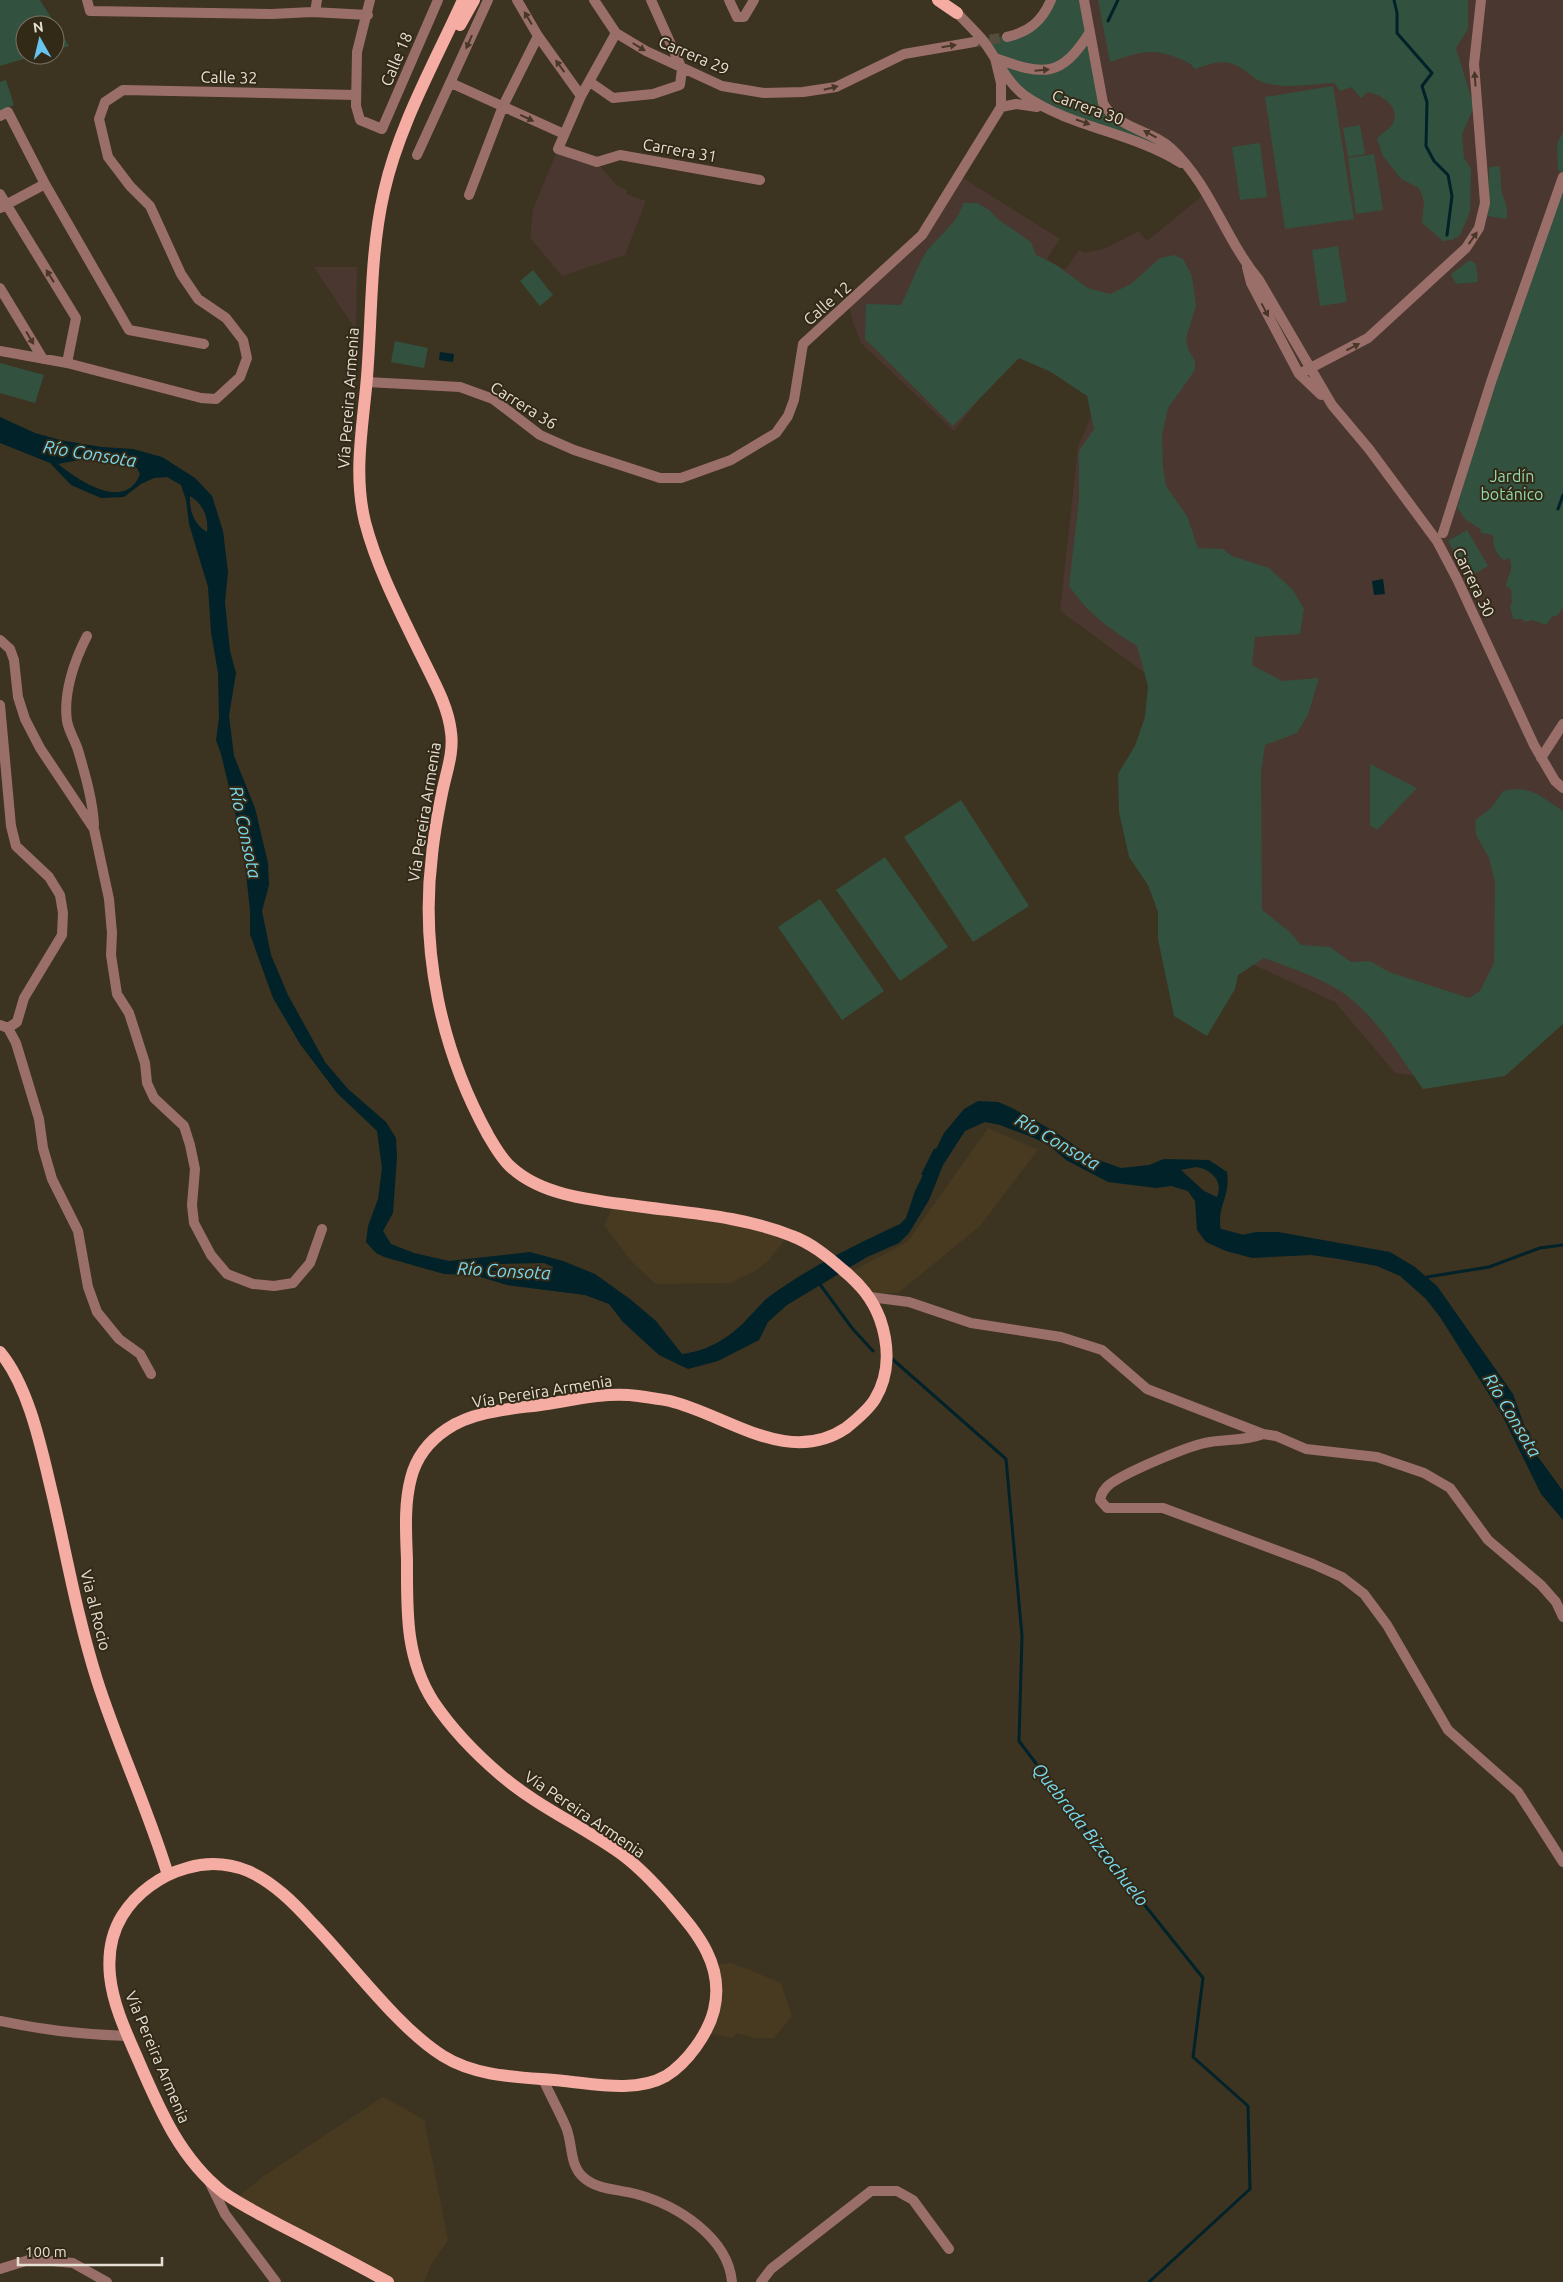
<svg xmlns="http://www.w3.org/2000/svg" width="1563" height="2282" font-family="Ubuntu,sans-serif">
<rect width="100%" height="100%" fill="#3d3321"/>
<!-- built -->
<path fill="#483a21" d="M 988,1128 L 1038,1150 L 980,1226 L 898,1293 L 871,1293 L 853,1271 L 908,1241 Z
M 613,1207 L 710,1219 L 786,1238 L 769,1260 L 755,1271 L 730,1283 L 656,1284 L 632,1262 L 604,1225 Z
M 732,1963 L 781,1983 L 792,2016 L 774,2038 L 756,2038 L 736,2033 L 734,2038 L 706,2033 L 718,1964 Z
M 383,2097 L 407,2110 L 425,2121 L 427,2125 L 425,2123 L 448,2240 L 431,2265 L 424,2282 L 388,2282 L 234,2200 L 265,2175 Z"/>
<!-- education -->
<path fill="#4a3730" d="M 1084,0 L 1563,0 L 1563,1006 L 1421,1077 L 1395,1073 L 1335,1002 L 1181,932 L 1171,736 L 1149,676 L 1060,611 L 1078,447 L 1099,398 L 1017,351 L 954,431 L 861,343 L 854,325 L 848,304 L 922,235 L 960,176 L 1060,239 L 1047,259 L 1065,270 L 1079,250 L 1085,253 L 1106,248 L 1139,231 L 1147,241 L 1207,192 L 1200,181 L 1106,109 Z
M 558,149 L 597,162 L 617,186 L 627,190 L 626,194 L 646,201 L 625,255 L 562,276 L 530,238 L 533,209 Z
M 314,267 L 357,267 L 356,330 Z"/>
<!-- green -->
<path fill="#33513f" d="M 0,0 L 40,0 L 69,46 L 55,50 L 55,25 L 25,25 L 25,55 L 37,55 L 0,66 Z
M 1051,0 L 1084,0 L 1106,109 L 1144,131 L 1186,166 L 1023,94 L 981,38 C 1025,37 1022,31 1051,0 Z
M 1098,0 L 1468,0 L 1468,29 L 1456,48 L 1474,107 L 1462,134 L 1464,158 L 1471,169 L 1470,212 L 1460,235 L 1452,240 L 1443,241 L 1422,223 L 1424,201 L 1419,188 L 1401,179 L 1383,156 L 1377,138 C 1381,134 1388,130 1392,125 C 1402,108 1383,95 1368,92 L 1361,98 L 1351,87 L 1340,91 L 1334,83 C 1311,84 1287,89 1265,83 C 1257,81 1254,77 1248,73 C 1228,57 1216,62 1195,69 C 1190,62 1183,60 1175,57 C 1150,47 1135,54 1110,62 Z
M 6,80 L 14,105 L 0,111 L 0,82 Z
M 1333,86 L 1354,219 L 1285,229 L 1265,97 Z
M 1360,125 L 1365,154 L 1348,157 L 1343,128 Z
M 1563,132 L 1563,174 L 1558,170 L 1557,144 Z
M 1260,143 L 1267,197 L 1240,200 L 1232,147 Z
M 1374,154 L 1383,210 L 1356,214 L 1348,158 Z
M 1499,166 C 1502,174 1500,179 1501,187 C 1502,199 1510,206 1506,219 L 1488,216 L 1489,167 Z
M 1563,177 L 1563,607 L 1558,615 L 1552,617 L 1546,625 L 1532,620 L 1525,622 L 1522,619 L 1513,619 L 1510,606 L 1512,603 L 1511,589 L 1506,586 C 1507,575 1515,570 1509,558 L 1504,560 C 1495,554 1493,546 1493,535 L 1481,533 L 1480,529 L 1466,520 L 1457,508 L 1492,379 Z
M 963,203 L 977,203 L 989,210 L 999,220 L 1031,242 L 1036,255 L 1056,265 L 1088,288 L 1110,294 L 1131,284 L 1160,258 L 1174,255 L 1183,259 L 1192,276 L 1196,306 L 1186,338 L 1188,349 L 1195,361 L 1195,370 L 1168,408 L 1162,435 L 1163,466 L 1166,486 L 1187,516 L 1198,548 L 1223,549 L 1232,556 L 1269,568 L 1293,590 L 1304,609 L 1300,634 L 1255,637 L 1252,665 L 1282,681 L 1319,678 L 1308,715 L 1297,733 L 1265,745 L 1261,773 L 1262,910 L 1290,932 L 1301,945 L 1330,947 L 1351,962 L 1370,961 L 1389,972 L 1469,998 L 1480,991 L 1494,963 L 1495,882 L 1489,858 L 1476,835 L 1475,820 L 1492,807 L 1503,791 C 1533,785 1539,796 1563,811 L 1563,1024 L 1505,1076 L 1423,1089 C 1401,1058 1380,1023 1351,999 C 1327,979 1292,969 1264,958 L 1238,975 L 1235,989 L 1207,1036 L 1174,1016 L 1158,939 L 1158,912 L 1148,885 L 1129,857 L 1119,812 L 1118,774 L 1135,746 L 1145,717 L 1148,686 L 1137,646 C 1107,627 1090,615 1069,586 L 1079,499 L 1079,451 L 1094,429 L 1087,396 L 1051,372 L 1019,358 L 953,426 L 865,339 L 866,304 L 901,305 C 909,290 914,274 922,259 C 934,237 957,227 963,203 Z
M 1338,246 L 1347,302 L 1320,306 L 1312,250 Z
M 1470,260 L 1476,264 L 1478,282 L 1456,284 L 1451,274 Z
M 533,270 L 553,295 L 540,306 L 520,281 Z
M 395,341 L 428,348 L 424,368 L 391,362 Z
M 0,363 L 44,375 L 35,403 L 0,393 Z
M 1467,530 L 1488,566 L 1469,577 L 1448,541 Z
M 1370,764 L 1417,788 L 1377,830 L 1370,825 Z
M 961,800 L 1029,906 L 973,942 L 904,837 Z
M 885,857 L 948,947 L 900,981 L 836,890 Z
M 820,899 L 884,991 L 842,1020 L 778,927 Z"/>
<!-- water -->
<path fill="#012229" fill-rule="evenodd" d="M 440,352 L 454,354 L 453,362 L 439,360 Z
M 0,417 L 35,433 L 60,440 L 101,447 L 133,449 L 162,457 L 195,478 L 212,496 L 223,531 L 228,572 L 225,602 L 230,651 L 236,673 L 229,716 L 234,756 L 255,808 L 268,863 L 269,885 L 262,911 L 271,955 L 288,995 L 325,1062 L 348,1089 L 386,1122 L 396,1138 L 397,1157 L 393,1213 L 383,1231 L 391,1244 L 414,1253 L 449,1261 L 530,1252 L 563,1261 L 595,1274 L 630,1299 L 656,1321 L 682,1354 C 708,1351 731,1337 748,1318 C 755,1311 762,1302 770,1296 C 808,1268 857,1244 900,1224 L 906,1218 L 915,1191 L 944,1133 L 964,1109 L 978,1101 L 998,1102 L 1012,1108 L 1052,1130 L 1093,1158 L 1121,1168 L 1149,1165 L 1164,1159 L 1209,1160 L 1227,1172 C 1231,1197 1216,1206 1221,1231 L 1237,1236 L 1256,1232 L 1278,1232 L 1390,1252 L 1415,1267 L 1437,1286 L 1513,1394 L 1533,1450 L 1563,1491 L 1563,1520 L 1541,1494 L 1502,1415 L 1440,1317 L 1426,1299 L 1400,1276 L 1377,1266 L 1339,1259 L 1311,1255 L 1252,1258 L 1226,1251 L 1206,1242 L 1197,1230 L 1195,1201 L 1188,1191 L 1171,1186 L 1156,1188 L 1108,1182 L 1066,1160 L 1050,1146 L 1034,1138 L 1000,1125 L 985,1122 L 965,1131 L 943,1165 L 929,1200 L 909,1233 L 899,1243 L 867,1257 L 787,1305 L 768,1322 L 759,1340 L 718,1361 L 688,1369 L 659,1355 L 623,1322 L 609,1304 L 585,1295 L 507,1285 L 474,1275 L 444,1274 L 384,1257 L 376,1253 L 366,1242 L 368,1226 L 378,1199 L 382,1168 L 377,1131 L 337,1093 L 300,1044 L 273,998 L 250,934 L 250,910 L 243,846 L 221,754 L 216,740 L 219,718 L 218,673 L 211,632 L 208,587 L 189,524 L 186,500 L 181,485 L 167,477 L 154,478 L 141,484 L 124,497 L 101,498 L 71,485 L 50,463 L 0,443 ZM 90,458 L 106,458 L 137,468 L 140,474 C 125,513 78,480 58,464 ZM 190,496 C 202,503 209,517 207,532 C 194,524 189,511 190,496 ZM 1196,1167 C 1210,1169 1224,1180 1217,1197 L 1204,1191 L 1181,1170 ZM 544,1263 L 553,1267 L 553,1270 C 532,1276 506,1281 487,1269 L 502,1264 Z
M 1383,579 L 1385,594 L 1374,595 L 1372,581 Z"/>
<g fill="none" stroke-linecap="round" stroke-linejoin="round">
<!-- stream -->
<path stroke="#012229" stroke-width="3" d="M 1394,0 L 1397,13 L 1397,33 L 1432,73 L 1422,86 L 1427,102 L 1426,146 L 1434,161 L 1448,175 L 1452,196 L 1447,235
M 1108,21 L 1118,0
M 1558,509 L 1563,495
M 923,1174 L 935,1150
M 1219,1230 L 1242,1236
M 482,1269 L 555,1270
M 1425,1280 L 1427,1277 L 1489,1267 L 1540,1248 L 1563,1245
M 819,1283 L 852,1328 L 873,1351
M 890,1357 L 1006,1459 L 1022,1636 L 1019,1741 L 1115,1868 L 1203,1978 L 1193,2057 L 1248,2106 L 1250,2189 L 1149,2282
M 1524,1428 L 1528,1433 L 1534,1452"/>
<!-- minor-tunnel -->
<path stroke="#564d3c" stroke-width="10" stroke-dasharray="10 5" stroke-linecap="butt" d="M 975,42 L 1007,37"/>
<!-- minor -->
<path stroke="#9b6f69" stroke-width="10" d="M 87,0 L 90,11 L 272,14 L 312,12 L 368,15
M 370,0 L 357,52 L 356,106 L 360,120 L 382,129 L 438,0
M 517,0 L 538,36 L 581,96
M 594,0 L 616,33 L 646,51 L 722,86 L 764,93 L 803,92 L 836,87 L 904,54 L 974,42
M 729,0 L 737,17 L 744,17 L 754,0
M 1084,0 L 1103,103 C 1116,128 1152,130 1172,149 C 1211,186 1225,239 1259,280 L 1332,405 L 1369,449 L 1437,541 L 1457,579 L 1534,745 L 1555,781 L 1563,788
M 315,12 L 317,0
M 957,13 C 965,21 973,29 981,38 C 996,56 1005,81 1024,95 C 1071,128 1132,132 1181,163
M 616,33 L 581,96 L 558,149 L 597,162 L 620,155 L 760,180
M 1007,37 C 1029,32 1042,21 1051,0
M 995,58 C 1044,76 1061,78 1090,32
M 590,82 L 613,98 L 653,94 L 680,85 L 682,69 L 651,0
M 451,83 L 564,134
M 1001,107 L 1016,104 L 1037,107
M 0,116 L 8,112 L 45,184 L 129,330 L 204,344
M 417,155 L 488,0
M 0,194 L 76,318 L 67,363
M 469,195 L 503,106 L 538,36
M 0,208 L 45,184
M 1247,267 L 1251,283 L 1299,374 L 1321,395
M 0,288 L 43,359
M 0,351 L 67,363 L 201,398 L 216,399 L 240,377 L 247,358 L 243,340 L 226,318 L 198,299 L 181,274 L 150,206 L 130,186 L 108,157 L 99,119 L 105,102 L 123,90 L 356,95
M 1299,374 L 1368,338 L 1466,248 L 1479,228 L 1485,203 L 1474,64 L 1481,0
M 367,382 L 460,387 L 493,399 L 540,435 L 574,450 L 660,478 L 681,478 L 731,460 L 776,433 L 788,416 L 794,400 L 803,344 L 922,235 L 1001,107 L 1001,83 L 995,58
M 1443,533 L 1492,379 L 1563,177
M 87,636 C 74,661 63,694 67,721 C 69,732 75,740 78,750 C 85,774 93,801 94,825
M 0,640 L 10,649 L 14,660 L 18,697 L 25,719 L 40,748 L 94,829 L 109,899 L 112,933 L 111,955 L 117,994 L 129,1013 L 145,1063 L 147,1083 L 154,1098 L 184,1126 L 190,1145 L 195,1169 L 192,1205 L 194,1223 L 211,1255 L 227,1274 L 253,1284 L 274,1286 L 293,1283 L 310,1263 L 322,1229
M 0,705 L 11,826 L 16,846 L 49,877 L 60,895 L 63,913 L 62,935 L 24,998 L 17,1022 L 8,1028 L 0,1025
M 1541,758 L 1563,724
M 8,1028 L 16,1043 L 39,1119 L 43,1148 L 52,1179 L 78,1231 L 88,1287 L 97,1312 L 119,1339 L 140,1354 L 151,1374
M 870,1297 L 909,1302 L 971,1323 L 1061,1337 L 1102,1350 L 1147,1389 L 1263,1434 L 1276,1436 L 1306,1449 L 1377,1457 L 1424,1473 L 1450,1488 L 1488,1540 L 1541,1585 L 1556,1602 L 1563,1617
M 1263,1434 C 1245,1441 1229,1439 1210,1442 C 1189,1445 1127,1472 1110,1484 C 1105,1488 1101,1494 1100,1500 L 1107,1508 L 1163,1508 L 1313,1564 L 1342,1577 L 1364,1594 L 1387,1625 L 1448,1730 L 1518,1792 L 1563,1862
M 0,2021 C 42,2030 85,2035 128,2036
M 543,2079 C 550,2095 559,2111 566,2127 C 573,2144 569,2164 583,2177 C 597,2190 618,2189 636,2194 C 677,2205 728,2237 732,2282
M 210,2183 L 225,2214 L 276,2282
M 0,2269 L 32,2259 L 73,2263 L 107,2282
M 761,2282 L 771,2269 L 871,2191 L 897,2191 L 913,2200 L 949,2249"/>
<!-- major -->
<path stroke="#f5ada3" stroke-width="12" d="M 938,0 L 957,13
M 460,25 L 474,0
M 0,1352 C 30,1388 42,1452 53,1497 C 67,1558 78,1620 97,1680 C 118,1746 148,1809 168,1875
M 388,2282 C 352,2262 315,2243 278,2224 C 260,2214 241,2205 224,2193 C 179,2158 158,2106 136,2055 C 125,2030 113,2004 110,1976 C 108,1956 111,1934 122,1916 C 136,1893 161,1875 187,1868 C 207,1862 228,1863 248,1871 C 273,1882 294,1903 312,1923 C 351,1963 397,2027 443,2056 C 478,2078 524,2077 564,2081 C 595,2084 636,2093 666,2076 C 687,2063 708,2034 714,2010 C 725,1964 696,1932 669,1900 C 655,1884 641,1869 624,1856 C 586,1828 540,1808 503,1777 C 478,1756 451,1728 433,1701 C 405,1657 407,1610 407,1560 C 406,1533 404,1504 411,1478 C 416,1458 429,1441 447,1429 C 475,1410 514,1409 547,1404 C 573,1400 602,1393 629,1395 C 633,1395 666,1400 670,1401 C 727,1415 788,1467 846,1428 C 856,1420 869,1409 875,1399 C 890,1374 889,1345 880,1319 C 872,1298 860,1284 843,1270 C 827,1256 811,1243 792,1236 C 740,1215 683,1213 629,1205 C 590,1200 542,1195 512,1168 C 502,1160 494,1145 488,1135 C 441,1050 420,951 432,855 C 434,834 438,813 442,793 C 446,773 454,753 451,732 C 448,705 433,680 421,655 C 400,612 377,568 365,522 C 353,473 363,426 367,377 C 372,315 370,253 384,192 C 399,125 435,62 463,0"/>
</g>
<!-- one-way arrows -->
<defs><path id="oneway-solid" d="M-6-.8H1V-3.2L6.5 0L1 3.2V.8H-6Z" transform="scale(1.25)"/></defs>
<g fill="#483727">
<use href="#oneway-solid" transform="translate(528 18) rotate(-121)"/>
<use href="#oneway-solid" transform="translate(469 42) rotate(114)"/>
<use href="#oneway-solid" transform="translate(949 46) rotate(-9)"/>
<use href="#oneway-solid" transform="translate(639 47) rotate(32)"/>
<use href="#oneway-solid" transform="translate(560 66) rotate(-126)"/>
<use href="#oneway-solid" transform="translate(1042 70) rotate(-5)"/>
<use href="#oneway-solid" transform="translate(1475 79) rotate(-94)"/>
<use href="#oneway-solid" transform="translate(831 88) rotate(-14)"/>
<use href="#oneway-solid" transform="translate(527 118) rotate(25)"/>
<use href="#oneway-solid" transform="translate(1083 122) rotate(19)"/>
<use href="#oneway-solid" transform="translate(1150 134) rotate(-151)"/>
<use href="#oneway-solid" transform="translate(1473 238) rotate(-55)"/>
<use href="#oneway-solid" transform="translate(50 276) rotate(-122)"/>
<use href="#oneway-solid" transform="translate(1265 310) rotate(62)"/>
<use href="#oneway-solid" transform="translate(30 338) rotate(59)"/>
<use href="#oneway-solid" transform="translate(1353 347) rotate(-27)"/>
</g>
<g text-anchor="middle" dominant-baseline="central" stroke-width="4" stroke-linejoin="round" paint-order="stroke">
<!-- street labels -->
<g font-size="16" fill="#e5dfd4" stroke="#332917">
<text transform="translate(694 55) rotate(23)">Carrera 29</text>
<text transform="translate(396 59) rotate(-67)">Calle 18</text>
<text transform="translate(229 77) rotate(1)">Calle 32</text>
<text transform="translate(1088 107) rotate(20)">Carrera 30</text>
<text transform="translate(680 150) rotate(10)">Carrera 31</text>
<text transform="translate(827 303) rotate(-41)">Calle 12</text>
<text transform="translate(348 398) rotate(-86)">Vía Pereira Armenia</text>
<text transform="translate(524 405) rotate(32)">Carrera 36</text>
<text transform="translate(1474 582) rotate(64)">Carrera 30</text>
<text transform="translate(424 812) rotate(-81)">Vía Pereira Armenia</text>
<text transform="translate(542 1391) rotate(-9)">Vía Pereira Armenia</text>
<text transform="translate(96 1610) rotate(76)">Via al Rocio</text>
<text transform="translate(585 1814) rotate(34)">Vía Pereira Armenia</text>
<text transform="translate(158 2057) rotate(67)">Vía Pereira Armenia</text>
</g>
<!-- park labels -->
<g font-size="16" fill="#91daad" stroke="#332917">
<text x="1512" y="476">Jardín<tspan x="1512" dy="18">botánico</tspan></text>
</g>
<!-- water labels -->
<g font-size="18" font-style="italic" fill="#77d9ef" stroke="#332917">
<text transform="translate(90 453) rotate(9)">Río Consota</text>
<text transform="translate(246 832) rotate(78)">Río Consota</text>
<text transform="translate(1058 1141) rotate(30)">Río Consota</text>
<text transform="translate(504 1270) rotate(3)">Río Consota</text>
<text transform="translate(1513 1415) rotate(59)">Río Consota</text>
<text transform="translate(1091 1834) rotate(52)">Quebrada Bizcochuelo</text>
</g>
</g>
<!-- north arrow -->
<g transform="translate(40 40) rotate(352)"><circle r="24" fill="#332917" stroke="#7a7263"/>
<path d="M0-4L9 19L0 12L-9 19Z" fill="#66c4ef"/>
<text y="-8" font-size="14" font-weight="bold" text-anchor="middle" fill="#e5dfd4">N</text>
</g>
<!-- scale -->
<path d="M18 2257v8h144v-8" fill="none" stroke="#e5dfd4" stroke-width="2.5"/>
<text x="25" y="2257" font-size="15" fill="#e5dfd4" stroke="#332917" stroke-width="4" paint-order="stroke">100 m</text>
</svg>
